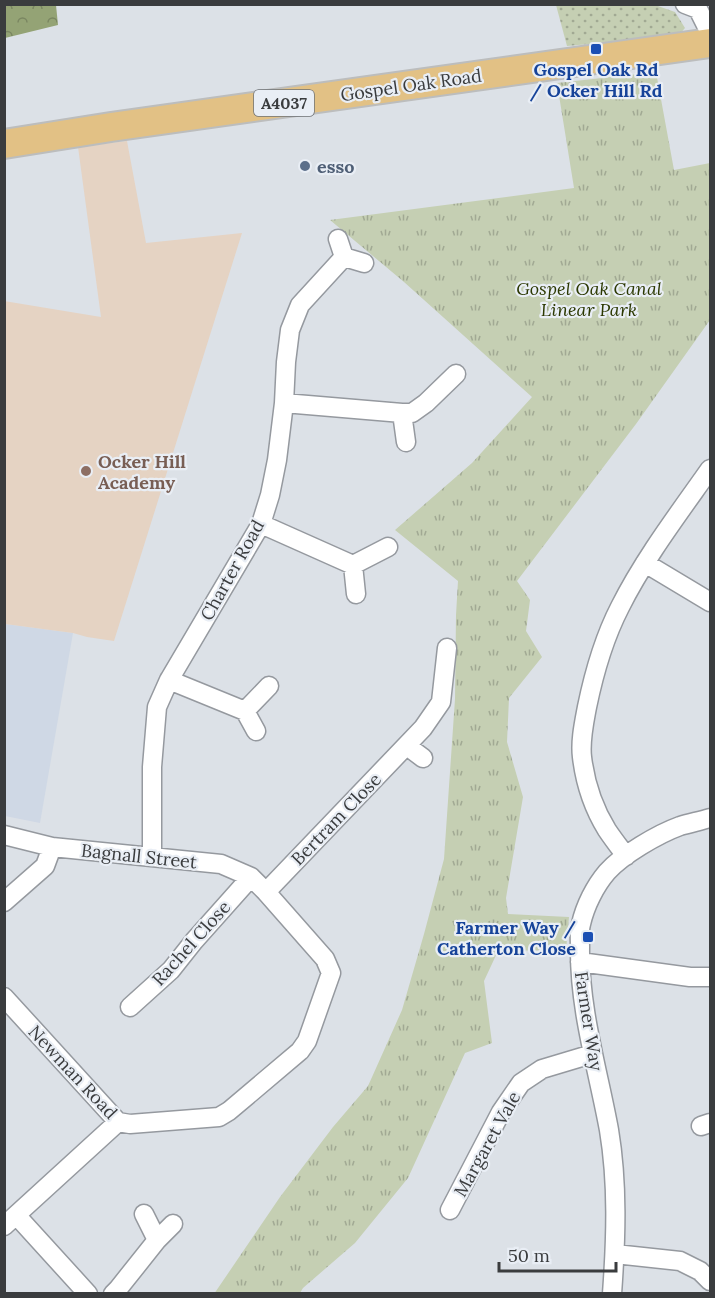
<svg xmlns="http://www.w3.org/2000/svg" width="715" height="1298" font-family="Lora,serif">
<defs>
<pattern id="grass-dots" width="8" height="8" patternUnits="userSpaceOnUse" patternTransform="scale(1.5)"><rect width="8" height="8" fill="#c5cfb3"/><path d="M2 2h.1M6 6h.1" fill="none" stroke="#a1a993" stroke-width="1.8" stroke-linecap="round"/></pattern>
<pattern id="forest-crowns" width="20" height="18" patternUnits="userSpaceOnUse" patternTransform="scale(1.5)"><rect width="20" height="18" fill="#94a375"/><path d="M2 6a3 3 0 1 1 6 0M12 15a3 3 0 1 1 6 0" fill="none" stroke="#7a8661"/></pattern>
<pattern id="park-tufts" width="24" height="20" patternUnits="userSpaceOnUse" patternTransform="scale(1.5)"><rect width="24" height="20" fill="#c5cfb3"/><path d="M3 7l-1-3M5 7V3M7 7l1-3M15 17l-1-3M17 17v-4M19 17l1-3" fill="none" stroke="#a1a993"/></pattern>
</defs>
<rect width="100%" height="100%" fill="#dce1e7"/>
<!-- built -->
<path fill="#cfd8e5" d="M 5,624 L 73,633 L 40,823 L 5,816 Z"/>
<!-- education -->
<path fill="#e5d3c3" d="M 127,141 L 146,243 L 242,233 L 114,641 L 87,637 L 73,633 L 5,624 L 4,301 L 101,317 L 78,147 Z"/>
<!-- grass -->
<path fill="url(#grass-dots)" d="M 556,5 L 655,5 L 675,12 L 685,28 L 678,36 L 567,46 Z"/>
<!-- forest -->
<path fill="url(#forest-crowns)" d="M 4,5 L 56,5 L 58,25 L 5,38 Z"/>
<!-- park -->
<path fill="url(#park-tufts)" d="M 656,72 L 674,170 L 710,163 L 710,320 L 636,424 L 517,581 L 530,600 L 526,631 L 542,657 L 509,698 L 507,742 L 523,797 L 506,898 L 508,914 L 569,917 L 566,950 L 498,951 L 484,981 L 492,1043 L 465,1053 L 408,1178 L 355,1243 L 303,1288 L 300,1293 L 214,1294 L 280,1197 L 333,1127 L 368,1086 L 402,1010 L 424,934 L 444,859 L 455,699 L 456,615 L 458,581 L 395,530 L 472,463 L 532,397 L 404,282 L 330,220 L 574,188 L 557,83 Z"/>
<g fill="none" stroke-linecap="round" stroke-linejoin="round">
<!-- minor casing -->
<g stroke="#95999f" stroke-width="21">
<path id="minor" d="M 685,4 L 698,9 L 710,33
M 338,239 L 344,257 L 364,263
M 284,403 L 402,413 L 412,413 L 426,403 L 456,374
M 402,413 L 406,442
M 261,524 L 353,565 L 356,594
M 645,563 L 710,602
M 353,565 L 388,547
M 169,680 L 245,711 L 269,686
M 245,711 L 256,731
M 407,746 L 423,758
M 4,835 L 52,847 L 221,864 L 251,877 L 266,892 L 325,959 L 331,973 L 307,1041 L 300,1051 L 229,1111 L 219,1117 L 130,1124 L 118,1122 L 4,997
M 626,856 C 620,848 613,839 607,830 C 594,809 585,782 582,757 C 580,741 584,723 587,707 C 594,673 604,638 620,607 C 644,559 679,513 710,469
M 152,857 L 152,767 L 157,707 L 169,680 L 261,524 L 270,495 L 277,460 L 284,403 L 286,362 L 290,330 L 300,305 L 344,257
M 266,892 L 423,728 L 441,702 L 447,648
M 4,902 L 45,866 L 52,847
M 580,962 L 690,977 L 710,977
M 130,1007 L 171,970 L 194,941 L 251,877
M 701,1126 L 710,1123
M 450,1210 L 501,1112 L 521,1083 L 542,1069 L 592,1054
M 144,1214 L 157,1240
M 17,1216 L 88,1294
M 4,1226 L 118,1122
M 615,1254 L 680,1261 L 700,1271 L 710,1281
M 113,1294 L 118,1289 L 157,1240 L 173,1224
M 612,1294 C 616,1239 618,1184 609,1130 C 598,1070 579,1009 580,947 C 580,940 579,931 581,924 C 585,906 595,886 607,872 C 622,855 658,834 680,826 C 690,823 700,821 710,818"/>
</g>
<!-- primary casing -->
<g stroke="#bcbdbd" stroke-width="32">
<path id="primary" d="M 4,144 L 111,127 L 710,43"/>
</g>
<!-- minor -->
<use href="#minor" stroke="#fff" stroke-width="18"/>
<!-- primary -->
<use href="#primary" stroke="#e2c185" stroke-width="28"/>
</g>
<!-- markers -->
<g fill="#1a4fb4" stroke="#e9eef5" stroke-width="2">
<rect x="590" y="43" width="12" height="12" rx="3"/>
<rect x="582" y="931" width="12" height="12" rx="3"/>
</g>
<circle fill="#5c6f8a" stroke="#e9eef5" stroke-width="2" cx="305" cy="166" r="6"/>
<circle fill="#8d6e63" stroke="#e9eef5" stroke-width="2" cx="86" cy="471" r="6"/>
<g text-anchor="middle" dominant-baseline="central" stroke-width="4.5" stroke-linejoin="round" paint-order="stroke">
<!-- shield labels -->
<rect fill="#e9eef5" stroke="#6e7175" stroke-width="1.5" x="254" y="90" width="60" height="26" rx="4.5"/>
<g font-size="16" font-weight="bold" fill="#3a3c3e">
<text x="284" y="103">A4037</text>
</g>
<!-- transit labels -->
<g font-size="18" font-weight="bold" fill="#164399" stroke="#e9eef5">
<text x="596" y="69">Gospel Oak Rd<tspan x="596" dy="21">/ Ocker Hill Rd</tspan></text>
<text x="576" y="927" text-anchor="end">Farmer Way /<tspan x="576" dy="21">Catherton Close</tspan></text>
</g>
<!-- street labels -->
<g font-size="18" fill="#3a3c3e" stroke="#e9eef5">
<text transform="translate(411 85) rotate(-8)">Gospel Oak Road</text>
<text transform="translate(232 570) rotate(-61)">Charter Road</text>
<text transform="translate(336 819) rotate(-46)">Bertram Close</text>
<text transform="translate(139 856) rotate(6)">Bagnall Street</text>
<text transform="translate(191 943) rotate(-48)">Rachel Close</text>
<text transform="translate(589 1021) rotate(81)">Farmer Way</text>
<text transform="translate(73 1072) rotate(47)">Newman Road</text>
<text transform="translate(487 1144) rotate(-61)">Margaret Vale</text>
</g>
<!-- service labels -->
<g font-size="18" font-weight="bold" fill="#4e5e75" stroke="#e9eef5" text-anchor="start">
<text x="317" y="166">esso</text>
</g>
<!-- park labels -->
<g font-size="18" font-style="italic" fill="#2b3801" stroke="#e9eef5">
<text x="589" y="288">Gospel Oak Canal<tspan x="589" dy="21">Linear Park</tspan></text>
</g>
<!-- education labels -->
<g font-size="18" font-weight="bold" fill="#785e54" stroke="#e9eef5" text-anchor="start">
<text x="98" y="461">Ocker Hill<tspan x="98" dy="21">Academy</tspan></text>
</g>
</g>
<!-- border -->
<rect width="715" height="1298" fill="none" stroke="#3a3c3e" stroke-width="12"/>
<!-- scale -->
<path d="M499 1262v9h117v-9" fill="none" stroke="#3a3c3e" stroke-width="3"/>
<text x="508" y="1262" font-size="18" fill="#3a3c3e" stroke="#e9eef5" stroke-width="4.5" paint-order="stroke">50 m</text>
</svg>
